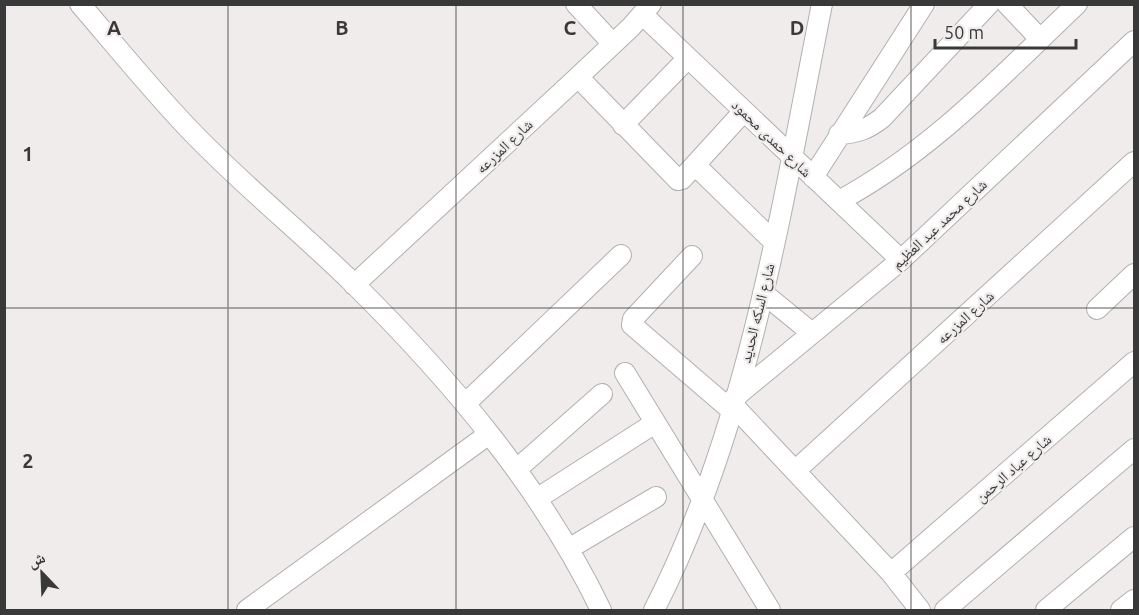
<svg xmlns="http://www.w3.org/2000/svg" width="1139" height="615" font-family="Ubuntu,'Noto Naskh Arabic',sans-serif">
<rect width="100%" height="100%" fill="#f0ecec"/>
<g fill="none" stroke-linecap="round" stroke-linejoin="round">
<!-- minor casing -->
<g stroke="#b3afb0" stroke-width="22">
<path id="minor" d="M 80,4 C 116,46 150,88 188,128 C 240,183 299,230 353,283 C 451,380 541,486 601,610
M 576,4 L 613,44
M 1007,4 L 1040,39
M 643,15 L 901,260
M 578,77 L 678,180 L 682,179 L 744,111
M 623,125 L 688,58
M 839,134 C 857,133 868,129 882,118 L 989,4
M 695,165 L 774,242
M 813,177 L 924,4
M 839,201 C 933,150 1000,77 1077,4
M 692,256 L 633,319 L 632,325 L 731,410
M 354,285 L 578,77 L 631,27 L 651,4
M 763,293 L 812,333
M 1097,309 L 1134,274
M 625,373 L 770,610
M 735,397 L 901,260 L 1134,41
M 465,404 L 621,255
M 733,405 L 891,573 L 920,610
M 517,469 L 602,394
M 795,471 L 1134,162
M 538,498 L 655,423
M 570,548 L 656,497
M 891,573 L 1134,362
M 247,610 L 489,434
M 654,610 C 748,428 782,205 822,4
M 945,610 L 1134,449
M 1046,610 L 1134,537
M 1121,610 L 1134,600"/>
</g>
<!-- minor -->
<use href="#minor" stroke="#fff" stroke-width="20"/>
</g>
<!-- grid -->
<path fill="none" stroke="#3a3939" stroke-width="1.5" stroke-opacity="0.55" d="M 228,4 L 228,610M 456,4 L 456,610M 683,4 L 683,610M 911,4 L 911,610M 4,308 L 1134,308"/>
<g text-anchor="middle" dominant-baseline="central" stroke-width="4.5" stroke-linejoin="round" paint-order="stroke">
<!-- street labels -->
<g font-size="15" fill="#3a3939" stroke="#f0ecec">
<text transform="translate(772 138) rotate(44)">شارع حمدى محمود</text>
<text transform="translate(504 146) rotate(-43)">شارع المزرعه</text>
<text transform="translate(939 224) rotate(-43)">شارع محمد عبد العظيم</text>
<text transform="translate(757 313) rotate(-76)">شارع السكه الحديد</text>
<text transform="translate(965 317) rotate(-42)">شارع المزرعه</text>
<text transform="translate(1013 468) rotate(-41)">شارع عباد الرحمن</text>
</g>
</g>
<g font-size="20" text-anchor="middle" font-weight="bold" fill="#3a3939" stroke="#f0ecec" stroke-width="4.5" stroke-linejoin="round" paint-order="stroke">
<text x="114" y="35">A</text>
<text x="342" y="35">B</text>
<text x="570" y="35">C</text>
<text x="797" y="35">D</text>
<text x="28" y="161">1</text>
<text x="28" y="468">2</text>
</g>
<!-- border -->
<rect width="1139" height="615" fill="none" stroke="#3a3939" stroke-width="12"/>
<!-- north arrow -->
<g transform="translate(42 573) rotate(337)" stroke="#f0ecec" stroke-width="4.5" paint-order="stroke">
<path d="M0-4.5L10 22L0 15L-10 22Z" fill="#3a3939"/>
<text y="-9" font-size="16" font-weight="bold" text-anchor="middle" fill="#3a3939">ش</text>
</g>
<!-- scale -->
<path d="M935 39v9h141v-9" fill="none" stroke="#3a3939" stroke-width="3"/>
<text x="944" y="39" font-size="18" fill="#3a3939" stroke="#f0ecec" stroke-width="4.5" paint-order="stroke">50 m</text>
</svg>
